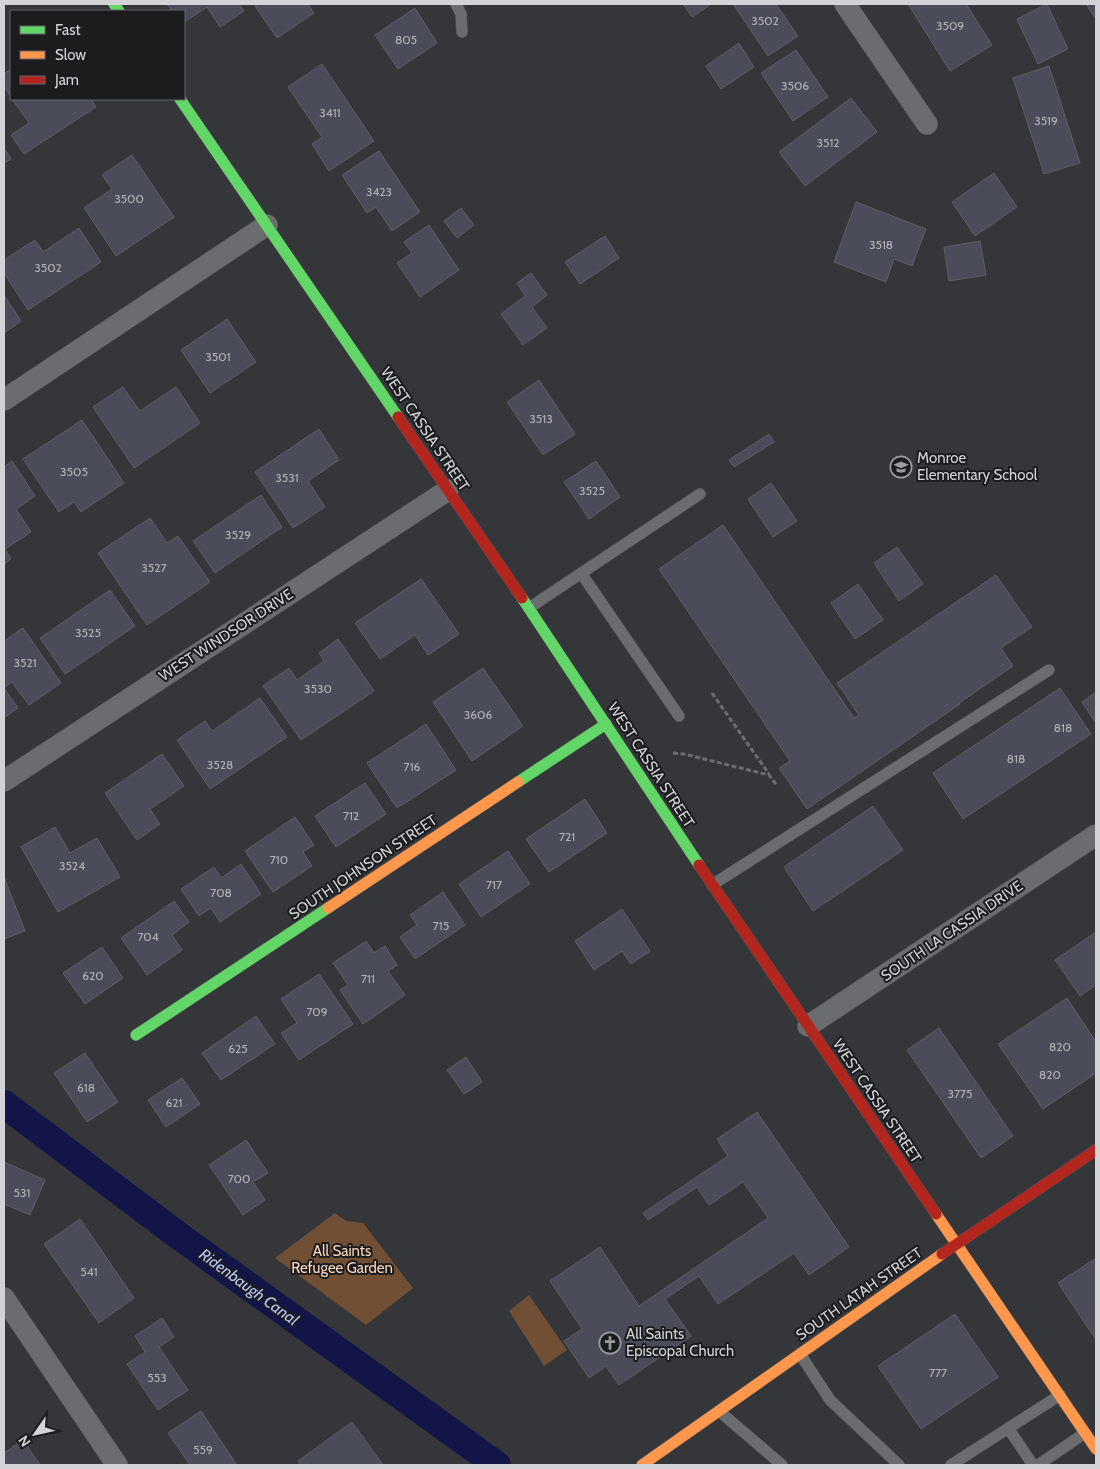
<svg xmlns="http://www.w3.org/2000/svg" width="1100" height="1469" font-family="Cabin,sans-serif">
<rect width="100%" height="100%" fill="#353639"/>
<!-- green -->
<path fill="#704f35" d="M 335,1213 L 346,1221 L 363,1223 L 413,1288 L 366,1325 L 275,1258 Z
M 529,1295 L 567,1350 L 544,1366 L 509,1311 Z"/>
<g fill="none" stroke-linecap="round" stroke-linejoin="round">
<!-- canal -->
<path stroke="#131447" stroke-width="28" d="M 4,1104 L 179,1236 L 497,1465"/>
</g>
<!-- building -->
<path fill="#4a4d59" stroke="#5e5f62" d="M 167,4 L 239,4 L 244,11 L 220,27 L 207,7 L 184,22 L 184,11 L 172,11 Z
M 259,4 L 308,4 L 314,13 L 277,38 L 255,6 Z
M 683,4 L 711,4 L 692,17 Z
M 733,4 L 776,4 L 798,36 L 768,56 Z
M 908,4 L 966,4 L 992,45 L 950,71 Z
M 1047,4 L 1068,49 L 1038,64 L 1017,19 Z
M 1086,4 L 1096,4 L 1096,19 Z
M 415,8 L 437,43 L 398,69 L 375,35 Z
M 739,43 L 754,67 L 721,89 L 706,66 Z
M 796,50 L 828,97 L 793,121 L 761,73 Z
M 322,64 L 374,141 L 329,171 L 312,144 L 322,137 L 288,87 Z
M 1049,66 L 1080,163 L 1044,174 L 1013,78 Z
M 11,69 L 11,97 L 4,86 L 4,74 Z
M 851,98 L 877,132 L 805,186 L 779,152 Z
M 12,99 L 91,99 L 96,107 L 24,154 L 11,135 L 29,123 Z
M 4,148 L 11,159 L 4,163 Z
M 379,151 L 420,212 L 392,231 L 376,207 L 367,213 L 342,175 Z
M 132,155 L 174,217 L 116,256 L 84,208 L 112,189 L 102,175 Z
M 994,173 L 1017,207 L 975,236 L 952,202 Z
M 856,202 L 926,229 L 912,266 L 894,259 L 886,282 L 834,262 Z
M 461,208 L 474,225 L 457,238 L 444,221 Z
M 429,225 L 459,270 L 420,297 L 397,263 L 412,253 L 404,242 Z
M 79,228 L 101,262 L 28,310 L 4,273 L 4,260 L 35,240 L 43,252 Z
M 605,236 L 619,258 L 580,284 L 565,262 Z
M 980,241 L 986,275 L 949,281 L 944,247 Z
M 531,273 L 547,295 L 532,307 L 547,328 L 523,345 L 501,314 L 525,296 L 517,283 Z
M 4,295 L 21,321 L 4,333 Z
M 227,319 L 256,362 L 210,393 L 181,350 Z
M 539,380 L 575,434 L 543,455 L 507,402 Z
M 123,387 L 140,411 L 176,387 L 200,423 L 134,468 L 93,407 Z
M 82,420 L 124,483 L 81,512 L 74,502 L 59,512 L 23,459 Z
M 319,429 L 339,460 L 308,481 L 325,507 L 293,528 L 255,472 Z
M 769,434 L 774,442 L 734,467 L 729,460 Z
M 12,461 L 35,496 L 16,509 L 31,532 L 5,549 L 11,559 L 4,564 L 4,467 Z
M 596,461 L 620,497 L 589,519 L 564,482 Z
M 771,483 L 797,521 L 773,537 L 748,499 Z
M 261,495 L 282,527 L 215,573 L 193,541 Z
M 150,518 L 167,543 L 178,536 L 210,582 L 147,625 L 98,553 Z
M 723,525 L 854,718 L 859,715 L 837,683 L 996,575 L 1032,627 L 1001,648 L 1013,666 L 959,703 L 960,704 L 807,809 L 779,768 L 790,761 L 659,569 Z
M 897,547 L 923,584 L 899,601 L 874,563 Z
M 421,579 L 459,634 L 428,655 L 415,635 L 380,659 L 355,623 Z
M 858,584 L 883,620 L 855,639 L 831,603 Z
M 110,590 L 135,626 L 65,674 L 40,638 Z
M 23,628 L 61,683 L 29,705 L 12,682 L 4,688 L 4,641 Z
M 338,639 L 374,691 L 301,740 L 263,686 L 289,668 L 297,680 L 324,661 L 319,653 Z
M 483,668 L 523,726 L 472,761 L 433,702 Z
M 4,688 L 18,708 L 4,718 Z
M 1060,688 L 1091,734 L 963,819 L 933,773 Z
M 1096,692 L 1096,723 L 1082,702 Z
M 260,698 L 287,737 L 210,789 L 177,740 L 205,721 L 212,731 Z
M 426,724 L 456,770 L 397,808 L 367,763 Z
M 162,754 L 184,786 L 150,809 L 160,824 L 137,840 L 105,793 Z
M 365,783 L 386,814 L 336,847 L 315,816 Z
M 585,799 L 607,833 L 549,872 L 526,839 Z
M 873,806 L 903,850 L 813,911 L 784,867 Z
M 295,817 L 314,845 L 303,852 L 312,866 L 273,892 L 245,851 Z
M 55,827 L 70,853 L 97,838 L 120,877 L 58,912 L 21,847 Z
M 508,851 L 530,884 L 481,917 L 459,884 Z
M 241,864 L 261,894 L 220,922 L 211,908 L 199,916 L 181,889 L 214,867 L 221,878 Z
M 4,877 L 25,931 L 4,939 Z
M 443,892 L 465,925 L 415,959 L 400,937 L 417,925 L 410,915 Z
M 174,901 L 189,922 L 172,935 L 182,950 L 147,975 L 121,938 Z
M 622,909 L 650,951 L 631,964 L 622,951 L 594,970 L 575,941 Z
M 1096,932 L 1096,985 L 1080,996 L 1055,960 Z
M 366,941 L 374,953 L 385,946 L 397,965 L 388,971 L 405,995 L 363,1024 L 340,990 L 348,985 L 333,963 Z
M 102,947 L 123,978 L 85,1004 L 63,973 Z
M 319,974 L 353,1024 L 299,1060 L 281,1033 L 297,1023 L 281,999 Z
M 1067,998 L 1096,1042 L 1096,1073 L 1043,1109 L 998,1044 Z
M 256,1016 L 275,1044 L 221,1080 L 202,1053 Z
M 939,1028 L 1013,1136 L 981,1158 L 907,1050 Z
M 85,1053 L 118,1102 L 87,1122 L 54,1073 Z
M 466,1057 L 482,1082 L 464,1094 L 447,1070 Z
M 182,1078 L 200,1104 L 166,1127 L 148,1100 Z
M 757,1112 L 849,1247 L 809,1275 L 794,1253 L 718,1304 L 699,1276 L 665,1299 L 691,1336 L 619,1385 L 606,1366 L 589,1378 L 564,1341 L 582,1329 L 550,1281 L 600,1247 L 639,1306 L 768,1218 L 743,1182 L 709,1205 L 697,1187 L 648,1220 L 643,1213 L 728,1156 L 717,1139 Z
M 246,1140 L 268,1173 L 253,1182 L 265,1200 L 243,1215 L 209,1165 Z
M 4,1162 L 45,1180 L 30,1215 L 4,1204 Z
M 80,1219 L 134,1298 L 99,1323 L 44,1244 Z
M 1096,1258 L 1096,1340 L 1058,1283 Z
M 955,1314 L 998,1377 L 921,1429 L 878,1366 Z
M 162,1318 L 174,1337 L 159,1347 L 188,1390 L 158,1410 L 127,1364 L 145,1352 L 135,1336 Z
M 201,1411 L 237,1465 L 190,1465 L 168,1433 Z
M 352,1422 L 383,1465 L 301,1465 L 298,1461 Z
M 23,1440 L 40,1465 L 4,1465 L 4,1453 Z"/>
<g fill="none" stroke-linecap="round" stroke-linejoin="round">
<!-- lane casing -->
<g stroke="#515254" stroke-width="12">
<path id="lane" d="M 456,4 L 461,14 L 462,32
M 581,573 L 679,716
M 529,608 L 700,494
M 712,885 L 1049,670
M 800,1354 L 830,1400 L 899,1465
M 719,1411 L 782,1465
M 1008,1428 L 1033,1465
M 951,1465 L 1060,1395
M 1038,1465 L 1085,1433"/>
</g>
<!-- street casing -->
<g stroke="#515254" stroke-width="22">
<path id="street" d="M 845,4 L 927,124
M 4,400 L 267,225
M 4,781 L 448,490
M 808,1026 L 1096,835
M 4,1298 L 117,1465"/>
</g>
<!-- fast casing -->
<g stroke="#515254" stroke-width="12">
<path id="fast" d="M 114,4 L 119,11
M 180,99 L 398,417
M 522,598 L 699,865
M 518,782 L 606,724
M 136,1035 L 328,908"/>
</g>
<!-- slow casing -->
<g stroke="#515254" stroke-width="12">
<path id="slow" d="M 328,908 L 518,782
M 936,1214 L 1096,1449
M 642,1465 L 942,1254"/>
</g>
<!-- jam casing -->
<g stroke="#515254" stroke-width="12">
<path id="jam" d="M 398,417 L 522,598
M 699,865 L 936,1214
M 942,1254 L 1096,1150"/>
</g>
<!-- path -->
<path stroke="#6d6d6f" stroke-width="3" stroke-dasharray="5 2.5" stroke-linecap="butt" d="M 712,693 L 769,774
M 673,753 L 684,754 L 769,775 L 776,784"/>
<!-- lane -->
<use href="#lane" stroke="#6b6c6f" stroke-width="11"/>
<!-- street -->
<use href="#street" stroke="#6b6c6f" stroke-width="21"/>
<!-- fast -->
<use href="#fast" stroke="#63d668" stroke-width="11"/>
<!-- slow -->
<use href="#slow" stroke="#ff974d" stroke-width="11"/>
<!-- jam -->
<use href="#jam" stroke="#b3261e" stroke-width="11"/>
</g>
<!-- icons -->
<defs>
<g id="school-ring" transform="scale(1.125)"><circle r="9.5" fill="#1c1c1f" stroke="#9b9c9f" stroke-width="1.5"/><path d="M0-5L7-2L0 1L-7-2ZM-4 1L0 2.5L4 1V4Q0 6-4 4Z" fill="#9b9c9f"/></g>
<g id="church-ring" transform="scale(1.125)"><circle r="9.5" fill="#1c1c1f" stroke="#9b9c9f" stroke-width="1.5"/><path d="M-1.2-6h2.4v3.5h3.3v2.4h-3.3V6h-2.4V-.1h-3.3v-2.4h3.3Z" fill="#9b9c9f"/></g>
</defs>
<g fill-rule="evenodd">
<use href="#school-ring" x="901" y="467"/>
<use href="#church-ring" x="610" y="1343"/>
</g>
<g text-anchor="middle" dominant-baseline="central" stroke-width="4" stroke-linejoin="round" paint-order="stroke">
<!-- number labels -->
<g font-size="12" fill="#b0b2b7">
<text x="765" y="20">3502</text>
<text x="950" y="25">3509</text>
<text x="406" y="39">805</text>
<text x="795" y="85">3506</text>
<text x="330" y="112">3411</text>
<text x="1046" y="120">3519</text>
<text x="828" y="142">3512</text>
<text x="379" y="191">3423</text>
<text x="129" y="198">3500</text>
<text x="881" y="244">3518</text>
<text x="48" y="267">3502</text>
<text x="218" y="356">3501</text>
<text x="541" y="418">3513</text>
<text x="74" y="471">3505</text>
<text x="287" y="477">3531</text>
<text x="592" y="490">3525</text>
<text x="238" y="534">3529</text>
<text x="154" y="567">3527</text>
<text x="88" y="632">3525</text>
<text x="25" y="662">3521</text>
<text x="318" y="688">3530</text>
<text x="478" y="714">3606</text>
<text x="1063" y="727">818</text>
<text x="1016" y="758">818</text>
<text x="220" y="764">3528</text>
<text x="412" y="766">716</text>
<text x="351" y="815">712</text>
<text x="567" y="836">721</text>
<text x="279" y="859">710</text>
<text x="72" y="865">3524</text>
<text x="494" y="884">717</text>
<text x="221" y="892">708</text>
<text x="441" y="925">715</text>
<text x="148" y="936">704</text>
<text x="93" y="975">620</text>
<text x="368" y="978">711</text>
<text x="317" y="1011">709</text>
<text x="1060" y="1046">820</text>
<text x="238" y="1048">625</text>
<text x="1050" y="1074">820</text>
<text x="86" y="1087">618</text>
<text x="960" y="1093">3775</text>
<text x="174" y="1102">621</text>
<text x="239" y="1178">700</text>
<text x="22" y="1192">531</text>
<text x="89" y="1271">541</text>
<text x="938" y="1372">777</text>
<text x="157" y="1377">553</text>
<text x="203" y="1449">559</text>
</g>
<!-- street labels -->
<g font-size="15" fill="#d2d3d6" stroke="#1c1c1f">
<text transform="translate(425 429) rotate(56)">WEST CASSIA STREET</text>
<text transform="translate(226 635) rotate(-33)">WEST WINDSOR DRIVE</text>
<text transform="translate(651 765) rotate(57)">WEST CASSIA STREET</text>
<text transform="translate(363 867) rotate(-34)">SOUTH JOHNSON STREET</text>
<text transform="translate(952 931) rotate(-34)">SOUTH LA CASSIA DRIVE</text>
<text transform="translate(877 1101) rotate(56)">WEST CASSIA STREET</text>
<text transform="translate(859 1294) rotate(-35)">SOUTH LATAH STREET</text>
</g>
<!-- poi labels -->
<g font-size="15" fill="#d2d3d6" stroke="#1c1c1f" text-anchor="start">
<text x="917" y="458">Monroe<tspan x="917" dy="17">Elementary School</tspan></text>
<text x="626" y="1334">All Saints<tspan x="626" dy="17">Episcopal Church</tspan></text>
</g>
<!-- park labels -->
<g font-size="15" fill="#f8d5bb" stroke="#1c1c1f">
<text x="342" y="1251">All Saints<tspan x="342" dy="17">Refugee Garden</tspan></text>
</g>
<!-- water labels -->
<g font-size="16" font-style="italic" fill="#b8c5fb" stroke="#1c1c1f">
<text transform="translate(249 1287) rotate(36)">Ridenbaugh Canal</text>
</g>
</g>
<!-- border -->
<rect width="1100" height="1469" fill="none" stroke="#d2d3d6" stroke-width="10"/>
<!-- legend -->
<rect x="10" y="10" width="175" height="90" fill="#1c1c1f" stroke="#656568"/>
<rect x="20" y="26" width="25" height="8" fill="#63d668" stroke="#656568"/>
<text x="55" y="35" font-size="15" fill="#d2d3d6">Fast</text>
<rect x="20" y="51" width="25" height="8" fill="#ff974d" stroke="#656568"/>
<text x="55" y="60" font-size="15" fill="#d2d3d6">Slow</text>
<rect x="20" y="76" width="25" height="8" fill="#b3261e" stroke="#656568"/>
<text x="55" y="85" font-size="15" fill="#d2d3d6">Jam</text>
<!-- north arrow -->
<g transform="translate(35 1434) rotate(236)" stroke="#1c1c1f" stroke-width="4" paint-order="stroke">
<path d="M0-4L9 19L0 12L-9 19Z" fill="#d2d3d6"/>
<text y="-8" font-size="14" font-weight="bold" text-anchor="middle" fill="#d2d3d6">N</text>
</g>
</svg>
